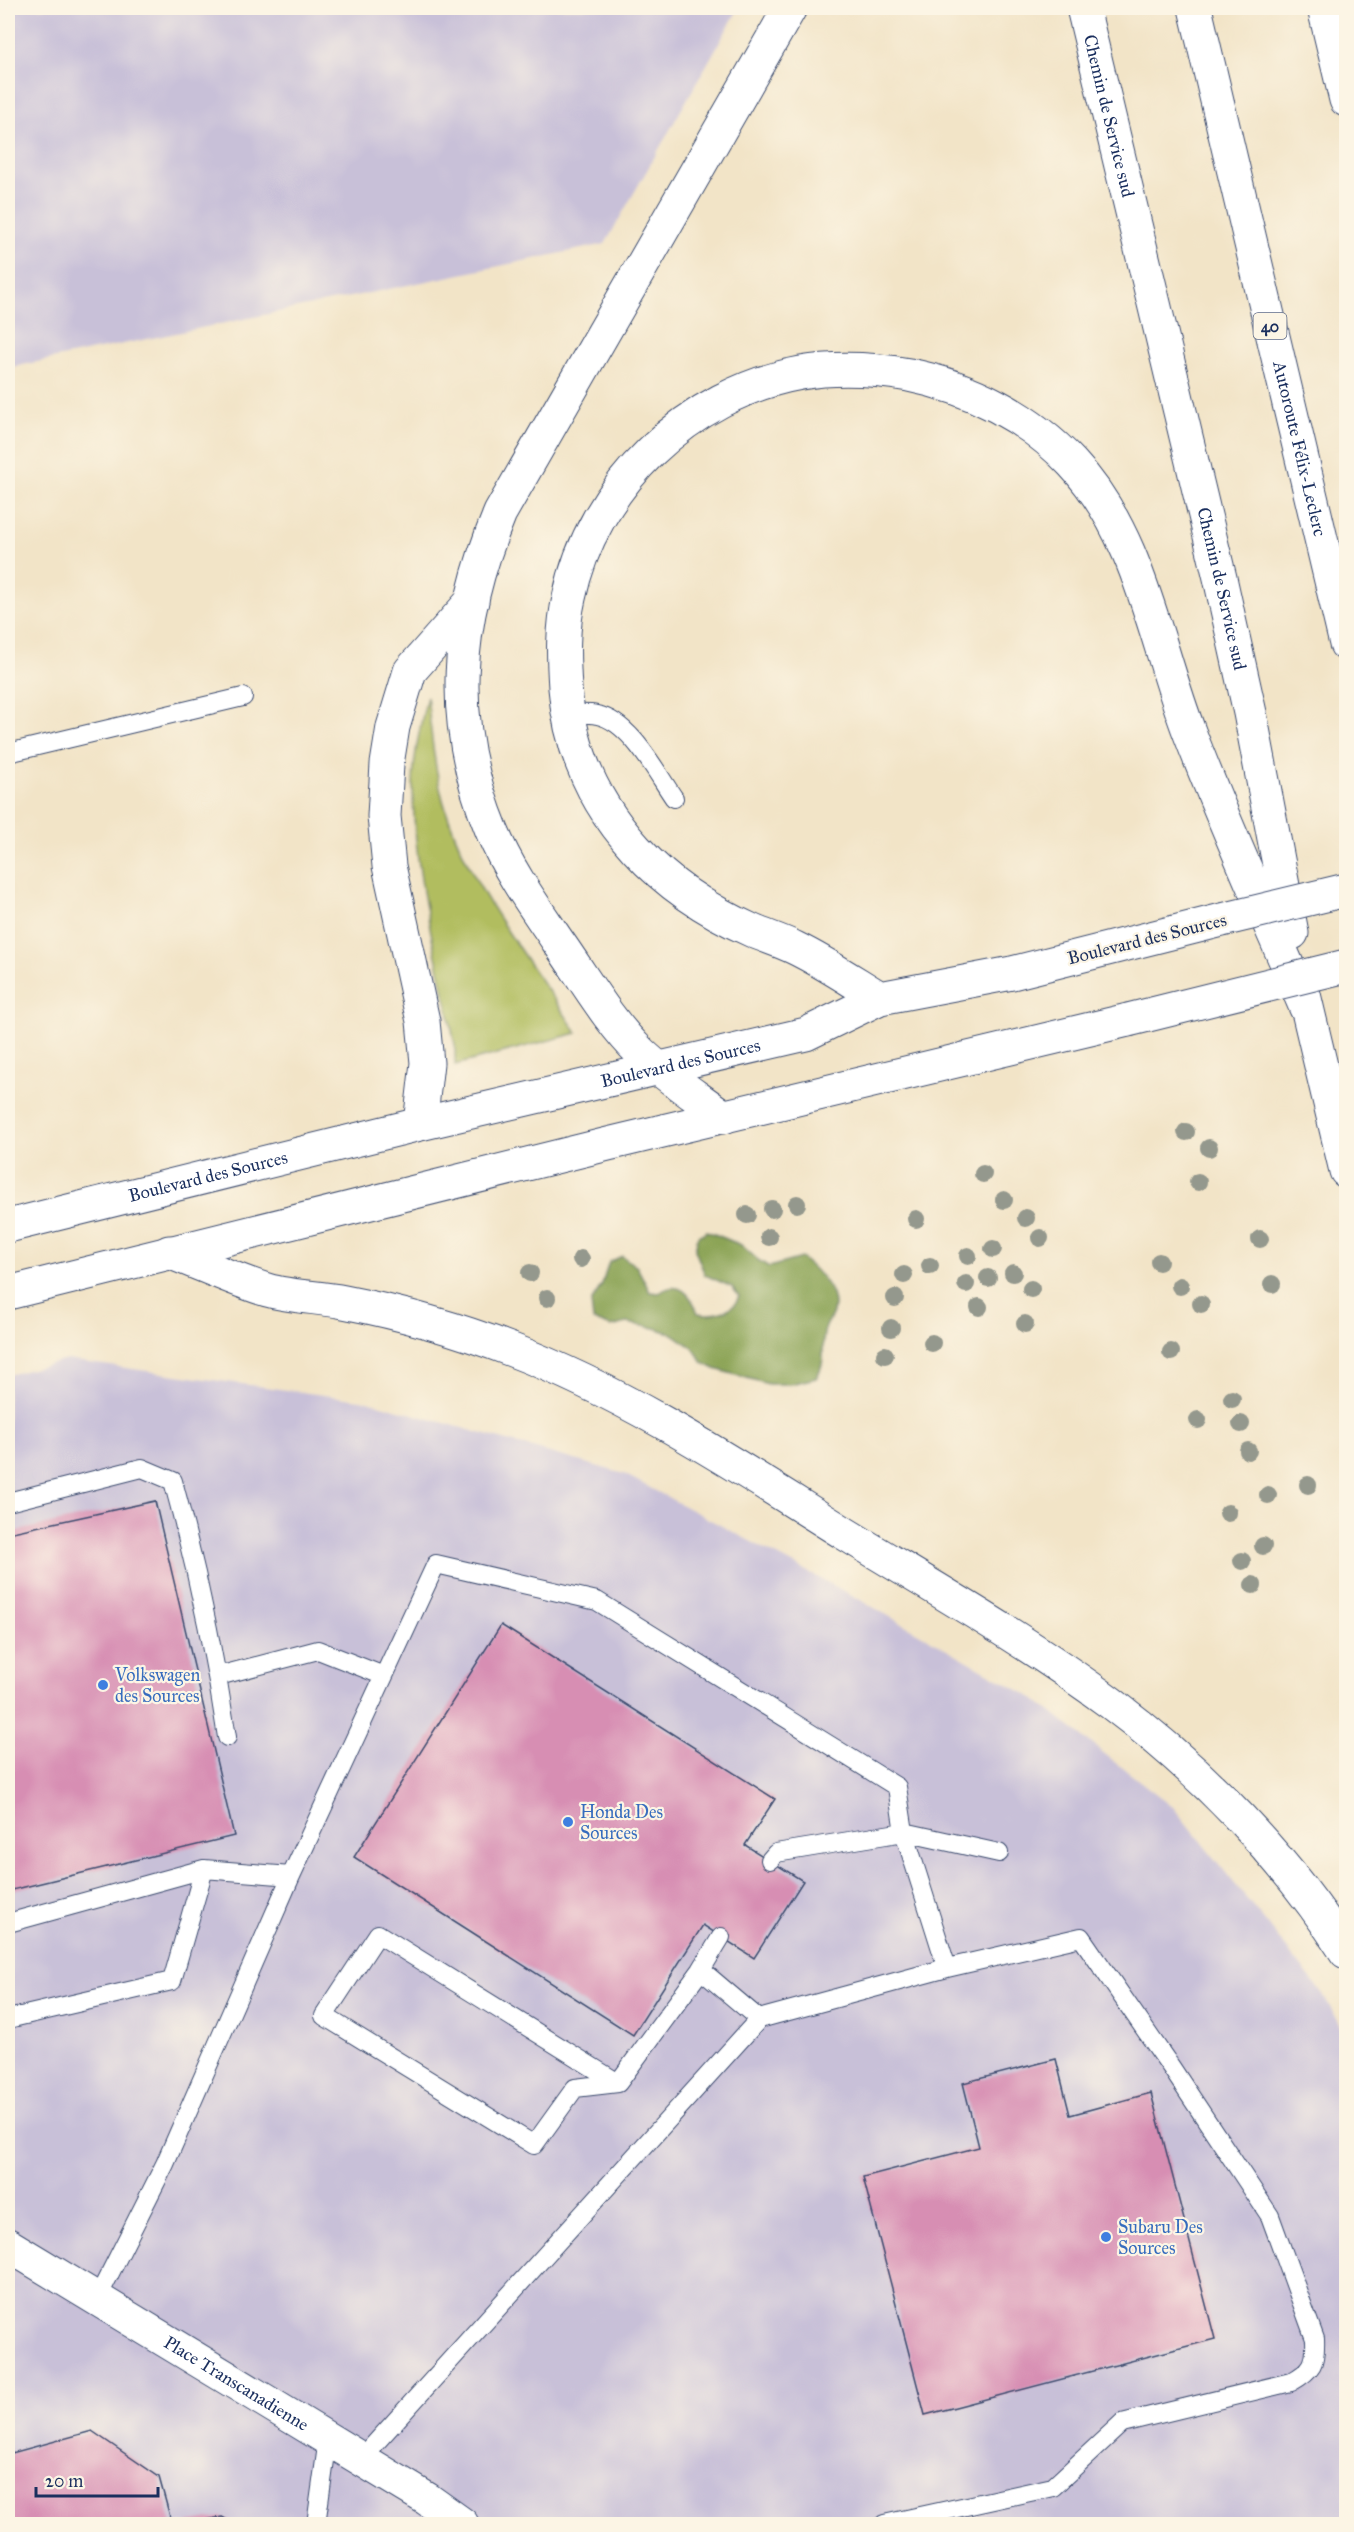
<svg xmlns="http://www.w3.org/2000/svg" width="1354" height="2532" font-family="'IM FELL Great Primer',serif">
<rect width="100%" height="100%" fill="#fcf5e5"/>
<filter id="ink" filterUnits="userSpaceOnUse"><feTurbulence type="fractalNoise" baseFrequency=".0167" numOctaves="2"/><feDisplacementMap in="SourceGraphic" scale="12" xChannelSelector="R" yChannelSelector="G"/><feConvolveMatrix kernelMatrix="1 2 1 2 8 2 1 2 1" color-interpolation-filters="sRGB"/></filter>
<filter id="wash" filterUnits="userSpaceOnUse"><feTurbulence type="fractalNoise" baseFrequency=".008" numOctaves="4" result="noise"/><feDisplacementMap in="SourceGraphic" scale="24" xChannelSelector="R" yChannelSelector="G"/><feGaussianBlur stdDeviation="1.35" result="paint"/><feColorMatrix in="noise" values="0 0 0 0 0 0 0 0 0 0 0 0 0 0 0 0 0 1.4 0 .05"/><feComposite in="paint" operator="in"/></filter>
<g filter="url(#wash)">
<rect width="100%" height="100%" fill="#f2e4c7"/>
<!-- industrial -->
<path fill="#c8c0d8" d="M 8,8 L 739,8 L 605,244 L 8,368 Z
M 67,1360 L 367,1401 L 624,1474 L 857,1598 L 1033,1698 L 1173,1807 L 1323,1994 L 1346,2037 L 1346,2524 L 8,2524 L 8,1375 Z"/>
<!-- green -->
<path fill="#b1bd5f" stroke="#66765e" stroke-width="1.5" d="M 427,696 C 431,730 434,766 443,800 C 468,888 528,958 577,1033 L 455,1065 L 455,1045 C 438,958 412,871 413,782 C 414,753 421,723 427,696 Z"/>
<!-- forest -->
<path fill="#8ca456" stroke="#546a5a" stroke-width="1.5" d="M 707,1231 L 741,1245 L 758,1260 L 769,1267 L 801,1258 C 815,1269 839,1291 833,1312 C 831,1319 825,1325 824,1333 C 821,1352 827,1360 816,1378 L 790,1384 L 768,1384 L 715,1369 L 703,1363 L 693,1348 L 673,1334 L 655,1328 L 627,1323 L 611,1327 L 593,1320 L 591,1303 L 602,1284 L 609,1262 L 622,1256 L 637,1267 L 650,1292 L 659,1293 C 679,1279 691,1294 698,1313 C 713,1316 734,1312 739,1296 L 732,1287 L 705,1275 L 695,1250 L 698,1236 Z"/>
<g id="blocks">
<!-- building -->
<path fill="#d78eb3" d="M 155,1501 L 234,1836 L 8,1891 L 8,1533 Z
M 501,1625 L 775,1799 L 745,1845 L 803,1881 L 754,1958 L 703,1925 L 633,2035 L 354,1857 Z
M 1056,2059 L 1070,2115 L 1151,2093 L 1215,2339 L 925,2415 L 863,2177 L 979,2147 L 963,2083 Z
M 92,2431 L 159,2477 L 172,2524 L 8,2524 L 8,2454 Z
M 222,2517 L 235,2524 L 188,2524 L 187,2523 Z"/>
</g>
</g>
<g filter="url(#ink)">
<use href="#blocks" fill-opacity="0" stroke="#3b4a6e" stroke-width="1.5"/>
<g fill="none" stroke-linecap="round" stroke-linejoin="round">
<!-- lane casing -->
<g stroke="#3b4a6e" stroke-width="20">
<path id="lane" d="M 569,714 C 578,714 588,713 597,715 C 630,721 656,772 674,798
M 8,753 L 243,697
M 8,1502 L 142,1468 L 173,1481 C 196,1566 214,1650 227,1737
M 218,1676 L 318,1650 L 384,1676
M 770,1860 L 776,1853 L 904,1832 L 999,1853
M 8,1923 L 204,1869 L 291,1876
M 701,1970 L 759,2019
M 8,2019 L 172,1981 L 204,1869
M 618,2083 L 378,1934 L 324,2016 L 534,2145 L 575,2088 L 618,2083 L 701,1970 L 721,1937
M 97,2299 L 165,2164 L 291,1876 L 436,1564 L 597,1601 L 897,1787 L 904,1832 L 947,1968
M 361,2459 L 759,2019 L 947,1968 L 1081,1937 L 1171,2067 L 1270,2216 L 1315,2339 C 1316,2363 1313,2370 1291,2382 L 1122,2423 L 1053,2487 L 884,2524
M 316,2524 L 328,2439"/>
</g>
<!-- street casing -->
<g stroke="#3b4a6e" stroke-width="35">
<g id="street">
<path id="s1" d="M 8,2245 L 427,2499 L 462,2524"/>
</g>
</g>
<!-- secondary casing -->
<g stroke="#3b4a6e" stroke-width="35">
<g id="secondary">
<path id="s2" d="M 1083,8 L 1220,578 L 1250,713 L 1292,933"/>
<path d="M 1302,986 L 1346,1171"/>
<path d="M 880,998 C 852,981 824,962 795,948 C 781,941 767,937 753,931 C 708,911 669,886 636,849 C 595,804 570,749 565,688 C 563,657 562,628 569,598 C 592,486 689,393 801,373 C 836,367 874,369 909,375 C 970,387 1029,417 1072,463 C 1141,536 1155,644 1190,734 C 1225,826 1267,917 1306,1008"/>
<path d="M 724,1117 C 696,1096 666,1077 641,1053 C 608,1021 584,978 557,940 C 534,906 508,870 492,831 C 447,722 455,621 500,513 L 790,8"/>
<path d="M 420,1124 L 427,1063 L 423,1021 L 389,866 L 384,816 L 387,764 L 393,727 L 410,671 L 472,601"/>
<path id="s3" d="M 8,1226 L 420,1124 L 806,1034 L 880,998 L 1012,973 L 1222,920"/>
<path d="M 169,1252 C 201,1264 234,1280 267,1290 C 291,1297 319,1297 344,1302 C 401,1313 458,1329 512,1350 C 630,1395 738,1467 844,1533 C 934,1588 1027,1641 1111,1703 C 1202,1771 1285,1857 1346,1952"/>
<path d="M 8,1293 L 608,1144 L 1128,1020"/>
</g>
</g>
<!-- highway casing -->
<g stroke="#3b4a6e" stroke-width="35">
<g id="highway">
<path id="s4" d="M 1195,8 L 1346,644"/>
<path d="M 1324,8 L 1346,100"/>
</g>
</g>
<!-- lane -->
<use href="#lane" stroke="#fff" stroke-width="18"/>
<!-- street -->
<use href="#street" stroke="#fff" stroke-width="33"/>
<!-- secondary -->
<use href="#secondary" stroke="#fff" stroke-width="33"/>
<!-- highway -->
<use href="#highway" stroke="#fff" stroke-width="33"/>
<!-- secondary-bridge casing -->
<g stroke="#3b4a6e" stroke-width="35" stroke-linecap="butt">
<path id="secondary-bridge" d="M 1222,920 L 1346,890
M 1128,1020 L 1346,966"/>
</g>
<!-- secondary-bridge -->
<use href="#secondary-bridge" stroke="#fff" stroke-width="33"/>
</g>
<!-- trees -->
<g fill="#94988d">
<circle cx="1186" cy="1132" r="9"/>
<circle cx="1209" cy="1148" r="9"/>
<circle cx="983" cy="1174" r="9"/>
<circle cx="1198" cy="1182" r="9"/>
<circle cx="1004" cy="1200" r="9"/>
<circle cx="797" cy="1204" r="9"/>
<circle cx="772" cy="1209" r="9"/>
<circle cx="747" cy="1215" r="9"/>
<circle cx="1026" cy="1218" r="9"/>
<circle cx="916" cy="1219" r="9"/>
<circle cx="769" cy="1237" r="9"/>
<circle cx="1040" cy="1238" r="9"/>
<circle cx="1260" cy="1239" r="9"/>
<circle cx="993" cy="1249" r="9"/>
<circle cx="968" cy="1256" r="9"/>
<circle cx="581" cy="1259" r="9"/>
<circle cx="1159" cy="1262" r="9"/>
<circle cx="930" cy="1266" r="9"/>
<circle cx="530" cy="1273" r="9"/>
<circle cx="1013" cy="1273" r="9"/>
<circle cx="904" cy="1275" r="9"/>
<circle cx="988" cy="1278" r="9"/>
<circle cx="966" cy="1284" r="9"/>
<circle cx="1272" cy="1284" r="9"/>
<circle cx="1180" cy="1286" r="9"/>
<circle cx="1031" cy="1289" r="9"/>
<circle cx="547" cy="1298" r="9"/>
<circle cx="895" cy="1298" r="9"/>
<circle cx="1201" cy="1304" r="9"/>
<circle cx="979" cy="1307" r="9"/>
<circle cx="1025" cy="1324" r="9"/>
<circle cx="891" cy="1328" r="9"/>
<circle cx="932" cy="1343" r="9"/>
<circle cx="1171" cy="1352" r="9"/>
<circle cx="885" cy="1355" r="9"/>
<circle cx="1232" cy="1399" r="9"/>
<circle cx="1198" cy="1420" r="9"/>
<circle cx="1241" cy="1424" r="9"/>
<circle cx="1248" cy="1451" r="9"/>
<circle cx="1308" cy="1485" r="9"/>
<circle cx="1268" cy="1495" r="9"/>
<circle cx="1228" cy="1513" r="9"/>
<circle cx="1263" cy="1546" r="9"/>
<circle cx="1242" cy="1561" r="9"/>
<circle cx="1253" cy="1585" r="9"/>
</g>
</g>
<!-- markers -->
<g fill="#3f7fe0" stroke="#fcf5e5" stroke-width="2">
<circle cx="103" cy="1685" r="6"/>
<circle cx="568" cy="1822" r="6"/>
<circle cx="1106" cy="2237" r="6"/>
</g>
<g text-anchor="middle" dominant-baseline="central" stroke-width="4.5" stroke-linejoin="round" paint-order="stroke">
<!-- shield labels -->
<rect fill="#fcf5e5" stroke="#5e6a86" stroke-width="1.5" x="1253.5" y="313" width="33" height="26" rx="4.5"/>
<g font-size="16" font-weight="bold" fill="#1b2f5e">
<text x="1270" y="326">40</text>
</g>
<!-- street labels -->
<g font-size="18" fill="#1b2f5e" stroke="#fcf5e5">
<text stroke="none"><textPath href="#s2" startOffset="111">Chemin de Service sud</textPath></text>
<text stroke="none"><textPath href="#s4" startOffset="453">Autoroute Félix-Leclerc</textPath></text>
<text stroke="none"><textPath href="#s2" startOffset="597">Chemin de Service sud</textPath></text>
<text transform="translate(1147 939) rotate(-14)">Boulevard des Sources</text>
<text stroke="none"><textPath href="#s3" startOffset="692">Boulevard des Sources</textPath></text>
<text stroke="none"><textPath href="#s3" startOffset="206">Boulevard des Sources</textPath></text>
<text stroke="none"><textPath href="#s1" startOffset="267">Place Transcanadienne</textPath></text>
</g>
<!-- shop labels -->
<g font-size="18" fill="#366cbe" stroke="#fcf5e5" text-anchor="start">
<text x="115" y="1675">Volkswagen<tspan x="115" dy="21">des Sources</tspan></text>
<text x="580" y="1812">Honda Des<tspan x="580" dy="21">Sources</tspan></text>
<text x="1118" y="2227">Subaru Des<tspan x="1118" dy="21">Sources</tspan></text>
</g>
</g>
<!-- margin -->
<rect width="1354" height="2532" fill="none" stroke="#fcf5e5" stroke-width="30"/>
<!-- scale -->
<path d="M36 2487v9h122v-9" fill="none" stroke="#1b2f5e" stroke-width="3"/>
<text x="45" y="2487" font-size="18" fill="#1b2f5e" stroke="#fcf5e5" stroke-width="4.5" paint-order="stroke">20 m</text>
</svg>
